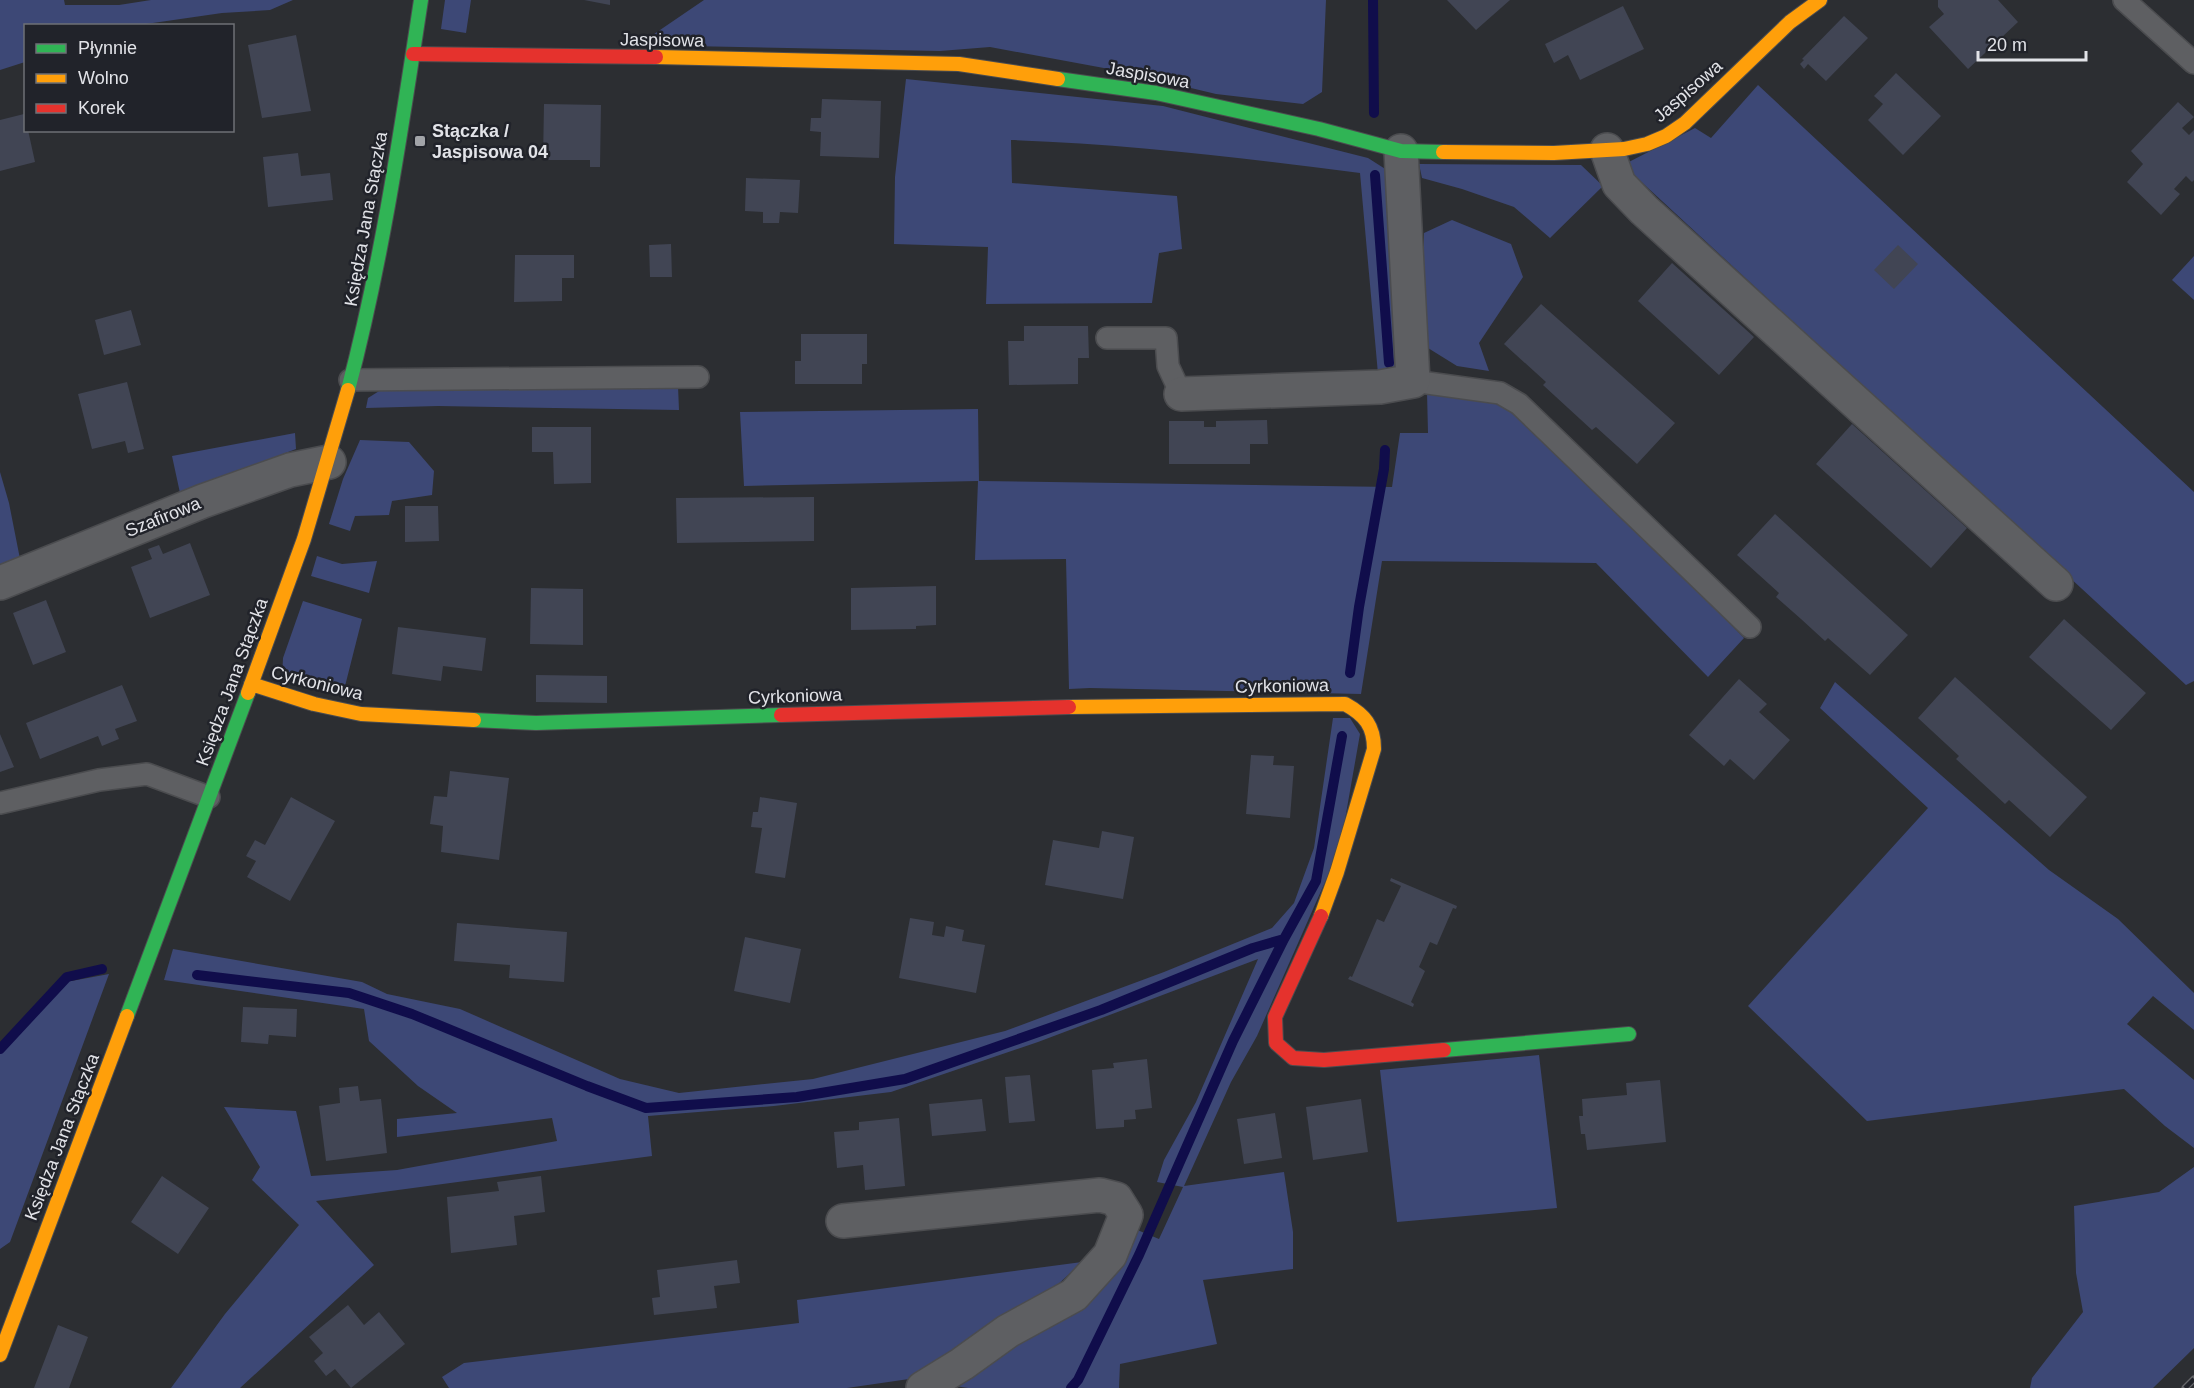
<svg xmlns="http://www.w3.org/2000/svg" width="2194" height="1388" font-family="Arial,sans-serif">
<rect width="100%" height="100%" fill="#2c2e32"/>
<!-- green -->
<path fill="#3d4876" d="M 0,0 L 64,0 L 65,5 L 119,5 L 151,0 L 293,0 L 270,10 L 222,13 L 139,25 L 26,26 L 25,62 L 0,70 Z
M 445,0 L 471,0 L 466,33 L 441,29 Z
M 704,0 L 1326,0 L 1322,92 L 1303,104 L 1216,94 L 1120,71 L 990,47 L 940,51 L 638,45 Z
M 906,79 L 1163,106 L 1368,158 L 1390,172 L 1398,368 L 1378,374 L 1360,173 C 1244,158 1128,144 1011,140 L 1012,183 L 1177,196 L 1182,249 L 1159,253 L 1152,303 L 986,304 L 988,247 L 894,244 L 895,177 Z
M 1758,85 L 2194,492 L 2194,681 L 2186,685 L 1623,165 L 1695,128 L 1711,138 Z
M 1419,164 L 1581,165 L 1603,186 L 1550,238 L 1514,207 L 1462,189 L 1422,178 Z
M 1452,220 L 1511,244 L 1523,277 L 1479,343 L 1489,371 L 1457,366 L 1428,348 L 1424,308 L 1424,233 Z
M 2194,256 L 2194,300 L 2172,280 Z
M 678,386 L 679,410 L 438,406 L 366,408 L 368,398 L 384,388 Z
M 1427,392 L 1502,404 L 1645,537 L 1744,638 L 1708,677 L 1596,563 L 1382,561 L 1361,694 L 1090,688 L 1069,689 L 1066,559 L 975,560 L 978,481 L 744,486 L 740,412 L 978,409 L 979,481 L 1392,487 L 1400,433 L 1428,433 Z
M 295,433 L 296,449 L 180,493 L 172,456 Z
M 360,440 L 409,442 L 434,471 L 432,495 L 392,501 L 389,515 L 355,516 L 350,531 L 329,524 L 343,479 Z
M 0,472 L 9,503 L 21,564 L 0,572 Z
M 317,556 L 342,564 L 377,561 L 369,593 L 311,576 Z
M 303,601 L 362,619 L 343,694 L 287,682 L 282,678 L 283,658 Z
M 1835,682 L 2049,870 L 2118,919 L 2194,993 L 2194,1030 L 2153,996 L 2127,1024 L 2194,1080 L 2194,1148 L 2165,1126 L 2124,1089 L 1867,1121 L 1748,1006 L 1928,808 L 1820,708 Z
M 1333,718 L 1350,718 L 1360,734 L 1340,848 L 1257,1036 L 1231,1082 L 1184,1186 L 1284,1172 L 1293,1232 L 1293,1269 L 1203,1280 L 1217,1344 L 1120,1364 L 1119,1388 L 968,1388 L 948,1385 L 1135,1229 L 1159,1239 L 1183,1187 L 1157,1182 L 1164,1160 L 1196,1102 L 1258,959 L 1038,1042 L 891,1092 L 774,1106 L 648,1116 L 652,1156 L 316,1201 L 374,1265 L 240,1388 L 171,1388 L 225,1314 L 299,1225 L 252,1180 L 260,1167 L 224,1107 L 296,1111 L 311,1176 L 397,1170 L 557,1141 L 552,1118 L 397,1137 L 397,1119 L 457,1113 L 418,1086 L 369,1041 L 364,1009 L 164,980 L 173,949 L 362,982 L 387,994 L 460,1009 L 620,1079 L 679,1093 L 813,1079 L 1005,1031 L 1164,972 L 1272,928 L 1294,903 L 1314,848 Z
M 109,974 L 10,1242 L 0,1249 L 0,1054 L 66,982 Z
M 1539,1055 L 1557,1208 L 1397,1222 L 1380,1070 Z
M 2194,1167 L 2194,1348 L 2153,1388 L 2030,1388 L 2032,1378 L 2083,1312 L 2076,1273 L 2074,1206 L 2159,1192 Z
M 1082,1262 L 1052,1290 L 909,1379 L 847,1388 L 449,1388 L 442,1377 L 464,1363 L 799,1323 L 797,1300 Z"/>
<g fill="none" stroke-linecap="round" stroke-linejoin="round">
<!-- stream -->
<path stroke="#100d4b" stroke-width="10" d="M 1373,0 L 1374,113
M 1375,175 L 1389,363
M 1350,673 L 1359,607 L 1384,469 L 1385,450
M 197,975 L 349,993 L 412,1014 L 587,1086 L 646,1108 L 797,1097 L 905,1079 L 1101,1010 L 1253,948 L 1284,939
M 0,1049 L 67,977 L 102,969
M 1071,1388 L 1078,1380 L 1139,1255 L 1233,1041 L 1284,939 L 1316,881 L 1342,736"/>
</g>
<!-- building -->
<path fill="#414554" d="M 584,0 L 610,0 L 610,5 Z
M 1447,0 L 1510,0 L 1476,30 Z
M 1938,0 L 1998,0 L 2018,22 L 1968,69 L 1929,27 L 1944,14 L 1938,7 Z
M 1623,6 L 1644,49 L 1580,80 L 1568,55 L 1554,63 L 1545,44 Z
M 1844,16 L 1868,38 L 1826,81 L 1808,64 L 1804,69 L 1800,64 L 1804,60 L 1802,59 Z
M 296,35 L 311,111 L 262,118 L 248,45 Z
M 1896,73 L 1941,116 L 1903,155 L 1868,120 L 1883,104 L 1874,96 Z
M 822,99 L 881,101 L 879,158 L 820,156 L 821,132 L 810,131 L 811,118 L 821,118 Z
M 2178,102 L 2194,117 L 2182,128 L 2189,135 L 2194,130 L 2194,180 L 2192,182 L 2186,176 L 2174,189 L 2180,194 L 2161,215 L 2127,182 L 2143,164 L 2131,151 Z
M 544,104 L 601,105 L 600,167 L 590,167 L 590,160 L 543,160 Z
M 24,114 L 26,130 L 28,130 L 35,162 L 0,171 L 0,120 Z
M 298,153 L 301,176 L 330,173 L 333,200 L 268,207 L 263,157 Z
M 746,178 L 800,180 L 798,213 L 780,212 L 779,223 L 763,223 L 763,212 L 745,211 Z
M 671,244 L 672,277 L 650,277 L 649,245 Z
M 1898,245 L 1918,264 L 1894,289 L 1874,270 Z
M 515,255 L 574,255 L 574,278 L 562,278 L 562,301 L 514,302 Z
M 1672,263 L 1754,337 L 1719,375 L 1638,301 Z
M 1541,304 L 1675,423 L 1637,464 L 1596,427 L 1592,430 L 1543,385 L 1546,382 L 1504,344 Z
M 131,310 L 141,345 L 104,355 L 95,320 Z
M 1024,326 L 1088,326 L 1089,358 L 1078,358 L 1078,384 L 1009,385 L 1008,341 L 1024,341 Z
M 801,334 L 867,334 L 867,364 L 862,364 L 862,384 L 795,384 L 795,361 L 801,361 Z
M 127,382 L 144,449 L 128,453 L 125,441 L 92,449 L 78,394 Z
M 1267,420 L 1268,444 L 1250,444 L 1250,464 L 1169,464 L 1169,421 L 1204,421 L 1204,427 L 1216,427 L 1216,421 Z
M 1852,424 L 1967,528 L 1931,568 L 1816,464 Z
M 532,427 L 591,427 L 591,483 L 554,484 L 553,452 L 532,452 Z
M 814,497 L 814,541 L 677,543 L 676,498 Z
M 405,506 L 438,506 L 439,541 L 405,542 Z
M 1775,514 L 1908,635 L 1870,675 L 1828,638 L 1825,641 L 1801,619 L 1776,597 L 1779,593 L 1737,555 Z
M 190,543 L 210,595 L 150,618 L 131,567 L 152,559 L 148,549 L 159,545 L 163,554 Z
M 936,586 L 936,625 L 916,626 L 916,629 L 851,630 L 851,588 Z
M 531,588 L 583,589 L 583,645 L 530,644 Z
M 46,600 L 66,652 L 33,665 L 13,613 Z
M 2064,619 L 2146,693 L 2111,730 L 2029,657 Z
M 398,627 L 486,638 L 482,671 L 443,666 L 441,681 L 392,674 Z
M 536,675 L 607,676 L 607,703 L 536,702 Z
M 1955,677 L 2087,797 L 2050,837 L 2009,800 L 2005,804 L 1956,759 L 1959,756 L 1918,718 Z
M 1739,679 L 1767,704 L 1759,712 L 1790,740 L 1754,780 L 1730,759 L 1724,766 L 1689,735 Z
M 122,685 L 137,721 L 115,729 L 119,739 L 102,746 L 98,736 L 40,759 L 26,723 Z
M 0,734 L 14,767 L 0,772 Z
M 1251,755 L 1274,756 L 1273,765 L 1294,766 L 1290,818 L 1246,814 Z
M 450,771 L 509,778 L 499,860 L 441,852 L 443,826 L 430,824 L 434,796 L 447,797 Z
M 291,797 L 335,821 L 290,901 L 247,877 L 256,861 L 246,856 L 255,840 L 265,845 Z
M 760,797 L 797,803 L 785,878 L 755,873 L 762,828 L 751,827 L 753,812 L 758,812 Z
M 1102,831 L 1134,837 L 1123,899 L 1045,885 L 1053,840 L 1099,848 Z
M 1391,878 L 1457,906 L 1456,909 L 1453,908 L 1437,945 L 1430,942 L 1419,967 L 1425,971 L 1411,1002 L 1414,1004 L 1413,1007 L 1348,979 L 1350,976 L 1352,977 L 1377,919 L 1384,922 L 1401,886 L 1390,881 Z
M 910,918 L 934,922 L 932,935 L 944,937 L 946,926 L 964,930 L 962,941 L 985,945 L 976,993 L 899,978 Z
M 457,923 L 567,932 L 564,982 L 509,978 L 510,965 L 454,961 Z
M 745,937 L 801,949 L 790,1003 L 734,991 Z
M 243,1007 L 297,1009 L 296,1037 L 269,1035 L 268,1044 L 241,1042 Z
M 1147,1059 L 1152,1108 L 1135,1110 L 1136,1119 L 1124,1120 L 1124,1127 L 1096,1129 L 1092,1070 L 1114,1068 L 1113,1063 Z
M 1030,1075 L 1035,1121 L 1009,1123 L 1005,1077 Z
M 1660,1080 L 1666,1142 L 1587,1150 L 1585,1134 L 1581,1134 L 1579,1116 L 1583,1116 L 1582,1099 L 1627,1095 L 1626,1083 Z
M 358,1086 L 360,1101 L 381,1099 L 387,1153 L 326,1161 L 319,1106 L 340,1103 L 339,1088 Z
M 982,1099 L 986,1131 L 932,1136 L 929,1104 Z
M 1361,1099 L 1368,1152 L 1313,1160 L 1306,1107 Z
M 1275,1113 L 1282,1158 L 1244,1164 L 1237,1119 Z
M 899,1118 L 905,1186 L 865,1190 L 863,1165 L 837,1168 L 834,1132 L 859,1130 L 859,1122 Z
M 162,1176 L 209,1208 L 178,1254 L 131,1222 Z
M 541,1176 L 545,1212 L 514,1216 L 517,1245 L 451,1253 L 447,1197 L 499,1191 L 497,1182 Z
M 737,1260 L 740,1283 L 714,1286 L 717,1308 L 654,1315 L 652,1298 L 660,1297 L 657,1270 Z
M 348,1305 L 364,1325 L 379,1312 L 405,1344 L 351,1388 L 335,1369 L 326,1376 L 314,1361 L 323,1353 L 309,1337 Z
M 58,1325 L 88,1337 L 69,1388 L 34,1388 Z"/>
<g fill="none" stroke-linecap="round" stroke-linejoin="round">
<!-- lane casing -->
<g stroke="#4b4c4f" stroke-width="24">
<path id="lane" d="M 2124,0 L 2194,63
M 1107,338 L 1166,338 L 1168,366 L 1181,394
M 350,380 L 698,377
M 1413,381 L 1500,393 L 1519,404 L 1750,627
M 0,803 L 99,780 L 147,774 L 209,797"/>
</g>
<!-- street casing -->
<g stroke="#4b4c4f" stroke-width="36">
<path id="street" d="M 1607,150 L 1619,184 L 1644,210 L 2056,584
M 1181,394 L 1380,387 L 1413,381 L 1401,151
M 0,583 L 203,501 L 290,470 L 329,462
M 843,1221 L 1100,1195 L 1116,1199 L 1126,1215 L 1110,1255 L 1074,1295 L 1008,1331 L 962,1364 L 923,1388"/>
</g>
<!-- fast casing -->
<g stroke="#4b4c4f" stroke-width="16">
<path id="fast" d="M 1058,79 L 1156,93 L 1319,129 L 1401,151 L 1443,152
M 348,390 C 382,261 401,131 421,0
M 474,720 L 536,723 L 781,715
M 127,1016 L 248,693
M 1444,1050 L 1629,1034"/>
</g>
<!-- slow casing -->
<g stroke="#4b4c4f" stroke-width="16">
<path id="slow" d="M 656,57 L 959,64 L 1058,79
M 1443,152 L 1554,153 L 1624,149 L 1647,144 L 1666,136 L 1685,123 L 1790,22 L 1820,0
M 251,684 L 314,704 L 361,714 L 474,720
M 248,693 L 304,539 L 348,390
M 1069,707 L 1345,704 C 1365,715 1374,726 1374,749 L 1337,872 L 1321,916
M 0,1355 L 127,1016"/>
</g>
<!-- jam casing -->
<g stroke="#4b4c4f" stroke-width="16">
<path id="jam" d="M 413,54 L 656,57
M 781,715 L 1069,707
M 1321,916 L 1275,1017 L 1276,1043 L 1293,1058 L 1324,1060 L 1444,1050"/>
</g>
<!-- lane -->
<use href="#lane" stroke="#5e5f62" stroke-width="21"/>
<!-- street -->
<use href="#street" stroke="#5e5f62" stroke-width="33"/>
<!-- fast -->
<use href="#fast" stroke="#30b455" stroke-width="14"/>
<!-- slow -->
<use href="#slow" stroke="#ff9f0a" stroke-width="14"/>
<!-- jam -->
<use href="#jam" stroke="#e5322d" stroke-width="14"/>
<!-- rail casing -->
<g stroke="#646569" stroke-width="7">
<path id="rail" d="M 2185,1388 L 2194,1379"/>
</g>
<!-- rail -->
<use href="#rail" stroke="#21232a" stroke-width="4.5" stroke-dasharray="14" stroke-linecap="butt"/>
</g>
<!-- markers -->
<rect fill="#a2a4a8" stroke="#21232a" stroke-width="2" x="414" y="135" width="12" height="12" rx="3"/>
<g text-anchor="middle" dominant-baseline="central" stroke-width="5" stroke-linejoin="round" paint-order="stroke">
<!-- street labels -->
<g font-size="18" fill="#e2e3e8" stroke="#21232a">
<text transform="translate(662 40) rotate(1)">Jaspisowa</text>
<text transform="translate(1148 75) rotate(10)">Jaspisowa</text>
<text transform="translate(1688 91) rotate(-41)">Jaspisowa</text>
<text transform="translate(366 219) rotate(-80)">Księdza Jana Stączka</text>
<text transform="translate(163 517) rotate(-22)">Szafirowa</text>
<text transform="translate(232 682) rotate(-70)">Księdza Jana Stączka</text>
<text transform="translate(317 683) rotate(14)">Cyrkoniowa</text>
<text transform="translate(1282 686) rotate(-1)">Cyrkoniowa</text>
<text transform="translate(795 696) rotate(-2)">Cyrkoniowa</text>
<text transform="translate(62 1137) rotate(-69)">Księdza Jana Stączka</text>
</g>
<!-- poi labels -->
<g font-size="18" font-weight="bold" fill="#e2e3e8" stroke="#21232a" text-anchor="start">
<text x="432" y="131">Stączka /<tspan x="432" dy="21">Jaspisowa 04</tspan></text>
</g>
</g>
<!-- legend -->
<rect x="24" y="24" width="210" height="108" fill="#21232a" stroke="#6e7076" stroke-width="1.5"/>
<rect x="36" y="44" width="30" height="9" fill="#30b455" stroke="#6e7076" stroke-width="1.5"/>
<text x="78" y="54" font-size="18" fill="#e2e3e8">Płynnie</text>
<rect x="36" y="74" width="30" height="9" fill="#ff9f0a" stroke="#6e7076" stroke-width="1.5"/>
<text x="78" y="84" font-size="18" fill="#e2e3e8">Wolno</text>
<rect x="36" y="104" width="30" height="9" fill="#e5322d" stroke="#6e7076" stroke-width="1.5"/>
<text x="78" y="114" font-size="18" fill="#e2e3e8">Korek</text>
<!-- scale -->
<path d="M1978 51v9h108v-9" fill="none" stroke="#e2e3e8" stroke-width="3"/>
<text x="1987" y="51" font-size="18" fill="#e2e3e8" stroke="#21232a" stroke-width="4.5" paint-order="stroke">20 m</text>
</svg>
